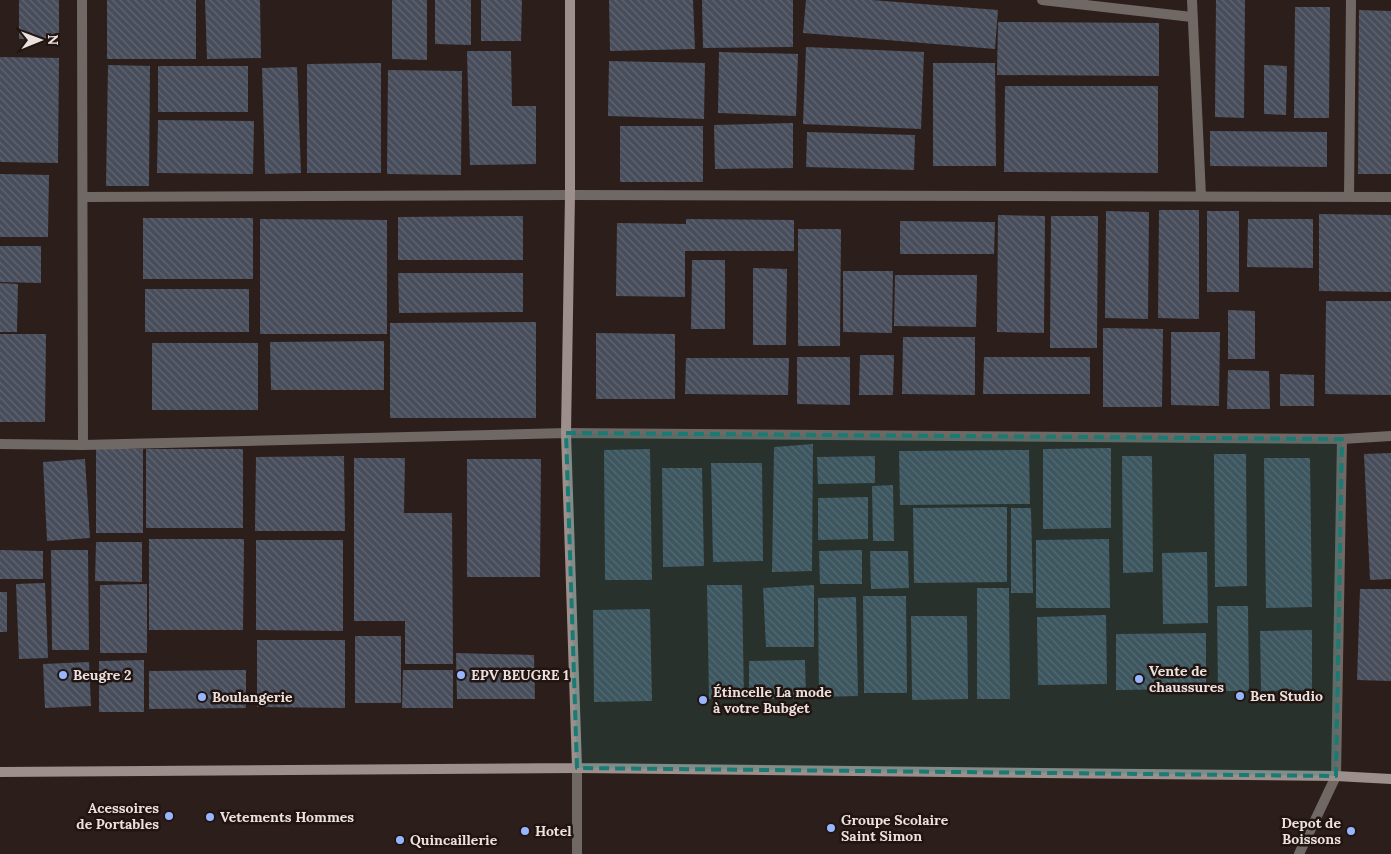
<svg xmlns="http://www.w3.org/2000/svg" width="1391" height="854" font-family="Lora,serif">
<defs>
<pattern id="building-back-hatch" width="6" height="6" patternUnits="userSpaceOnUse" patternTransform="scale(1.25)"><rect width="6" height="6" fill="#474d5a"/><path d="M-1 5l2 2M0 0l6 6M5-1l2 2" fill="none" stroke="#626671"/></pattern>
</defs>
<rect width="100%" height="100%" fill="#2c1e1a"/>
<!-- building -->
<path fill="url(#building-back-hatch)" d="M 19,0 L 59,0 L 59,40 L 19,39 Z
M 107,0 L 196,0 L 196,59 L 107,59 Z
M 205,0 L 260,0 L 261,58 L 207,59 Z
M 392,0 L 427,0 L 427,60 L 392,59 Z
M 435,0 L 471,0 L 471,45 L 435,44 Z
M 481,0 L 522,0 L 521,41 L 481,41 Z
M 609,0 L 693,0 L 695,49 L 610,51 Z
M 702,0 L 793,0 L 793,47 L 703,48 Z
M 806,0 L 872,0 L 998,10 L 995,49 L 803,33 Z
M 1216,0 L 1245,0 L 1244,118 L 1215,117 Z
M 1295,7 L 1330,7 L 1329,118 L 1294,118 Z
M 1359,10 L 1391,11 L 1391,174 L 1358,174 Z
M 998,22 L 1159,23 L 1159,76 L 997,75 Z
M 806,47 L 924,52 L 921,129 L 803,124 Z
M 467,51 L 511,51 L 512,106 L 536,106 L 536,164 L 470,165 Z
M 719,52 L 798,54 L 796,116 L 718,113 Z
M 0,57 L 59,58 L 58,163 L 0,162 Z
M 609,61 L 705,63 L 704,119 L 608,116 Z
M 381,63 L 381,173 L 307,173 L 307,64 Z
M 933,63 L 995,63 L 996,166 L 933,166 Z
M 108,65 L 150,66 L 149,186 L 106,186 Z
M 1264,65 L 1287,66 L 1286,115 L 1264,114 Z
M 158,66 L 248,66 L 248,112 L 158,112 Z
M 297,67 L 301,173 L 265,174 L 262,68 Z
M 388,70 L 462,71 L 461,175 L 387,174 Z
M 1005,86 L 1158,86 L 1158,173 L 1004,172 Z
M 158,120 L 254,121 L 253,174 L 157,173 Z
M 793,123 L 793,168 L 715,169 L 714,125 Z
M 620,126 L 703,126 L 703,182 L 620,182 Z
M 1210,131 L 1327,132 L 1327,167 L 1210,166 Z
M 807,132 L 915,135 L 914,170 L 806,167 Z
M 0,174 L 49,175 L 48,237 L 0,237 Z
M 1159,210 L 1199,210 L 1199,319 L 1158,318 Z
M 1106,211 L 1149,212 L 1148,319 L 1105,318 Z
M 1207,211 L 1239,211 L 1239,292 L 1207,292 Z
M 1319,214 L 1391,215 L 1391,292 L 1319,291 Z
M 998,215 L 1045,216 L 1044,333 L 997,332 Z
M 523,216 L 523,260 L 398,260 L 398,217 Z
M 1051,216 L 1098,216 L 1097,348 L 1050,348 Z
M 143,218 L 253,218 L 253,279 L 143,279 Z
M 260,219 L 387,220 L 387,334 L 260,334 Z
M 686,219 L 794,220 L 794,251 L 685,251 L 685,297 L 616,296 L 617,223 L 686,224 Z
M 1248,219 L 1313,219 L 1313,268 L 1247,267 Z
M 900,221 L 995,222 L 994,254 L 900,254 Z
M 798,229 L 841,229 L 840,346 L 798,346 Z
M 0,246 L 41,246 L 41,283 L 0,282 Z
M 692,260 L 725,260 L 725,329 L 691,329 Z
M 753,268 L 787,269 L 786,345 L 753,345 Z
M 843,271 L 893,271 L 892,333 L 843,332 Z
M 398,273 L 523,273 L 523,312 L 399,313 Z
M 895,275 L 977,275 L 976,327 L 894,326 Z
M 0,283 L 18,284 L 17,332 L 0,332 Z
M 145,289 L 249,289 L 249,332 L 145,332 Z
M 1326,301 L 1391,301 L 1391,395 L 1325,394 Z
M 1228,310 L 1255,311 L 1255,359 L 1228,359 Z
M 536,322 L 536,418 L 390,418 L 390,323 Z
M 1103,328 L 1163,329 L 1162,407 L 1103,407 Z
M 1171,332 L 1220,332 L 1219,406 L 1171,405 Z
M 596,333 L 675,334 L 675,399 L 596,399 Z
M 0,334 L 46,334 L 45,422 L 0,422 Z
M 903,337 L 975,337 L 975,395 L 902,394 Z
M 384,341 L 384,390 L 271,390 L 270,342 Z
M 152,343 L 258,343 L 258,410 L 152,410 Z
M 860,355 L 894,355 L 893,395 L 859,395 Z
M 797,357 L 850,357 L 850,405 L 797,404 Z
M 984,357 L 1090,357 L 1090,394 L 983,394 Z
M 686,358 L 789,358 L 788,395 L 685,394 Z
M 1228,370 L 1269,371 L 1270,409 L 1227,409 Z
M 1280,374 L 1314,375 L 1314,406 L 1280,406 Z
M 813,444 L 812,571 L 772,572 L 774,447 Z
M 96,448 L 143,449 L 143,533 L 96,533 Z
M 1111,448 L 1111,528 L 1043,529 L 1043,449 Z
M 146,449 L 243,449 L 243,528 L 146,528 Z
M 650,449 L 652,580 L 605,580 L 604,450 Z
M 1029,450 L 1030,504 L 900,505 L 899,451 Z
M 1391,453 L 1391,579 L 1370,580 L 1364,454 Z
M 1214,454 L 1246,454 L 1247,586 L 1215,587 Z
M 344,456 L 345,531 L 255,531 L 256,457 Z
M 875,456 L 875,483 L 818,484 L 817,457 Z
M 1122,456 L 1152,456 L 1153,572 L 1123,573 Z
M 354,458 L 405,458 L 404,513 L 452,513 L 453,664 L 405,664 L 405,621 L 354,621 Z
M 1264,458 L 1310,458 L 1312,607 L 1266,608 Z
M 85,459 L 90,538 L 47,541 L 43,462 Z
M 467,459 L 541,459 L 540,577 L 467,577 Z
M 711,463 L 762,463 L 763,561 L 713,562 Z
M 662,468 L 702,468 L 704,566 L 663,567 Z
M 893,485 L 894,541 L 873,541 L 872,486 Z
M 868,497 L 868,539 L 818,540 L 818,498 Z
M 1007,507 L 1007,582 L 914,583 L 913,508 Z
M 1011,508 L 1031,508 L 1033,593 L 1011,593 Z
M 149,539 L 244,539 L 243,630 L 149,630 Z
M 1109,539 L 1110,608 L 1036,608 L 1036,540 Z
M 256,540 L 343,540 L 343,631 L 256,630 Z
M 96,542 L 142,542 L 142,582 L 95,581 Z
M 0,550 L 43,551 L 43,579 L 0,579 Z
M 51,550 L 88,550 L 89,650 L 52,650 Z
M 862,550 L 862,584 L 820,584 L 819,551 Z
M 870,551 L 908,551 L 909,588 L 871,589 Z
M 1207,552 L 1208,623 L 1163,624 L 1162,553 Z
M 45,583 L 48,658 L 19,659 L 16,584 Z
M 147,584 L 147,653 L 100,653 L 100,585 Z
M 707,585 L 742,585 L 744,699 L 709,699 Z
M 814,585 L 814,647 L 766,647 L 763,588 Z
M 977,588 L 1009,588 L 1010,699 L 977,699 Z
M 1360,589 L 1391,589 L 1391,681 L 1357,680 Z
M 0,592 L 7,592 L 7,632 L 0,632 Z
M 863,596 L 906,596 L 907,693 L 864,693 Z
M 856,597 L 858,696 L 819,697 L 818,598 Z
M 1217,606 L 1248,606 L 1249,691 L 1218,691 Z
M 650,609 L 652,701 L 594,702 L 593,610 Z
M 1106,615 L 1107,684 L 1038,685 L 1037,617 Z
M 911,616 L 967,616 L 968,699 L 912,700 Z
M 1312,630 L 1312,690 L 1261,691 L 1260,631 Z
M 1206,633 L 1206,689 L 1116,690 L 1116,634 Z
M 355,636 L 401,636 L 401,703 L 355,703 Z
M 257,640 L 345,640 L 345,708 L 257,707 Z
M 456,653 L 534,655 L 535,699 L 457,699 Z
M 144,660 L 144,712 L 99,712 L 99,661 Z
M 805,660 L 806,699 L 749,699 L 749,661 Z
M 89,662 L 91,706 L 45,708 L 43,664 Z
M 246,670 L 246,708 L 149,709 L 149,671 Z
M 403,670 L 453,670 L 453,708 L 402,708 Z"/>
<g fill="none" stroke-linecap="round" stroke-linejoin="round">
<!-- street -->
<path stroke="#6f6865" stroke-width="10" d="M 82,0 L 83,445
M 1042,0 L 1192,17
M 1192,0 L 1201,196
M 84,197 L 570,195 L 1391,197
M 1349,197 L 1351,0
M 0,444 L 83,445 L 566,433 L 1342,439 L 1391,436
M 577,768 L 577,854
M 1299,854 L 1336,776 L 1342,439"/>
<!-- secondary -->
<path stroke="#9c8f8c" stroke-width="10" d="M 570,0 L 570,195 L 566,433 L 577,768
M 0,772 L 577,768 L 1336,776 L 1391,779"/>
</g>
<!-- marked area -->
<path fill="#1a7b74" fill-opacity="0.2" stroke="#1a7b74" stroke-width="4" stroke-dasharray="10 6" stroke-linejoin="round" d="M 566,433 L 1342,439 L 1336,776 L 577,768 Z"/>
<!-- markers -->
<g fill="#97b6fd" stroke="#221511" stroke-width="2">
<circle cx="63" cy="675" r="5"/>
<circle cx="461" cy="675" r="5"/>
<circle cx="1139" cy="679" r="5"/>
<circle cx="1240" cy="696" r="5"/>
<circle cx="202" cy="697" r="5"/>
<circle cx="703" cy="700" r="5"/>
<circle cx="169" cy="816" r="5"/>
<circle cx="210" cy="817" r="5"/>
<circle cx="831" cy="828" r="5"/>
<circle cx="525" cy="831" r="5"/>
<circle cx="1351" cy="831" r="5"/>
<circle cx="400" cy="840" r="5"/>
</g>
<g text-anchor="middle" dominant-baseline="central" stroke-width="5" stroke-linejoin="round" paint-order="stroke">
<!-- poi labels -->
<g font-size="14" font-weight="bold" fill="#ebe1de" stroke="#221511" text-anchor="start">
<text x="1149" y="671">Vente de<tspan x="1149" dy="16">chaussures</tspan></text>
<text x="73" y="675">Beugre 2</text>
<text x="471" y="675">EPV BEUGRE 1</text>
<text x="713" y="692">Étincelle La mode<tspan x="713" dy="16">à votre Bubget</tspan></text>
<text x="1250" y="696">Ben Studio</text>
<text x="212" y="697">Boulangerie</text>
<text x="159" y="808" text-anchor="end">Acessoires<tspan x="159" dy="16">de Portables</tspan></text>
<text x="220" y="817">Vetements Hommes</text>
<text x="841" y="820">Groupe Scolaire<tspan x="841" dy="16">Saint Simon</tspan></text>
<text x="1341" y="823" text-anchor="end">Depot de<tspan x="1341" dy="16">Boissons</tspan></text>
<text x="535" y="831">Hotel</text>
<text x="410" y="840">Quincaillerie</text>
</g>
</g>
<!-- north arrow -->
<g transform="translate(40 40) rotate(89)" stroke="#221511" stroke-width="4" paint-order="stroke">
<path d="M0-4L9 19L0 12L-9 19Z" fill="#ebe1de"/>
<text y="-8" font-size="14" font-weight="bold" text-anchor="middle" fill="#ebe1de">N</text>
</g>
</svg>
